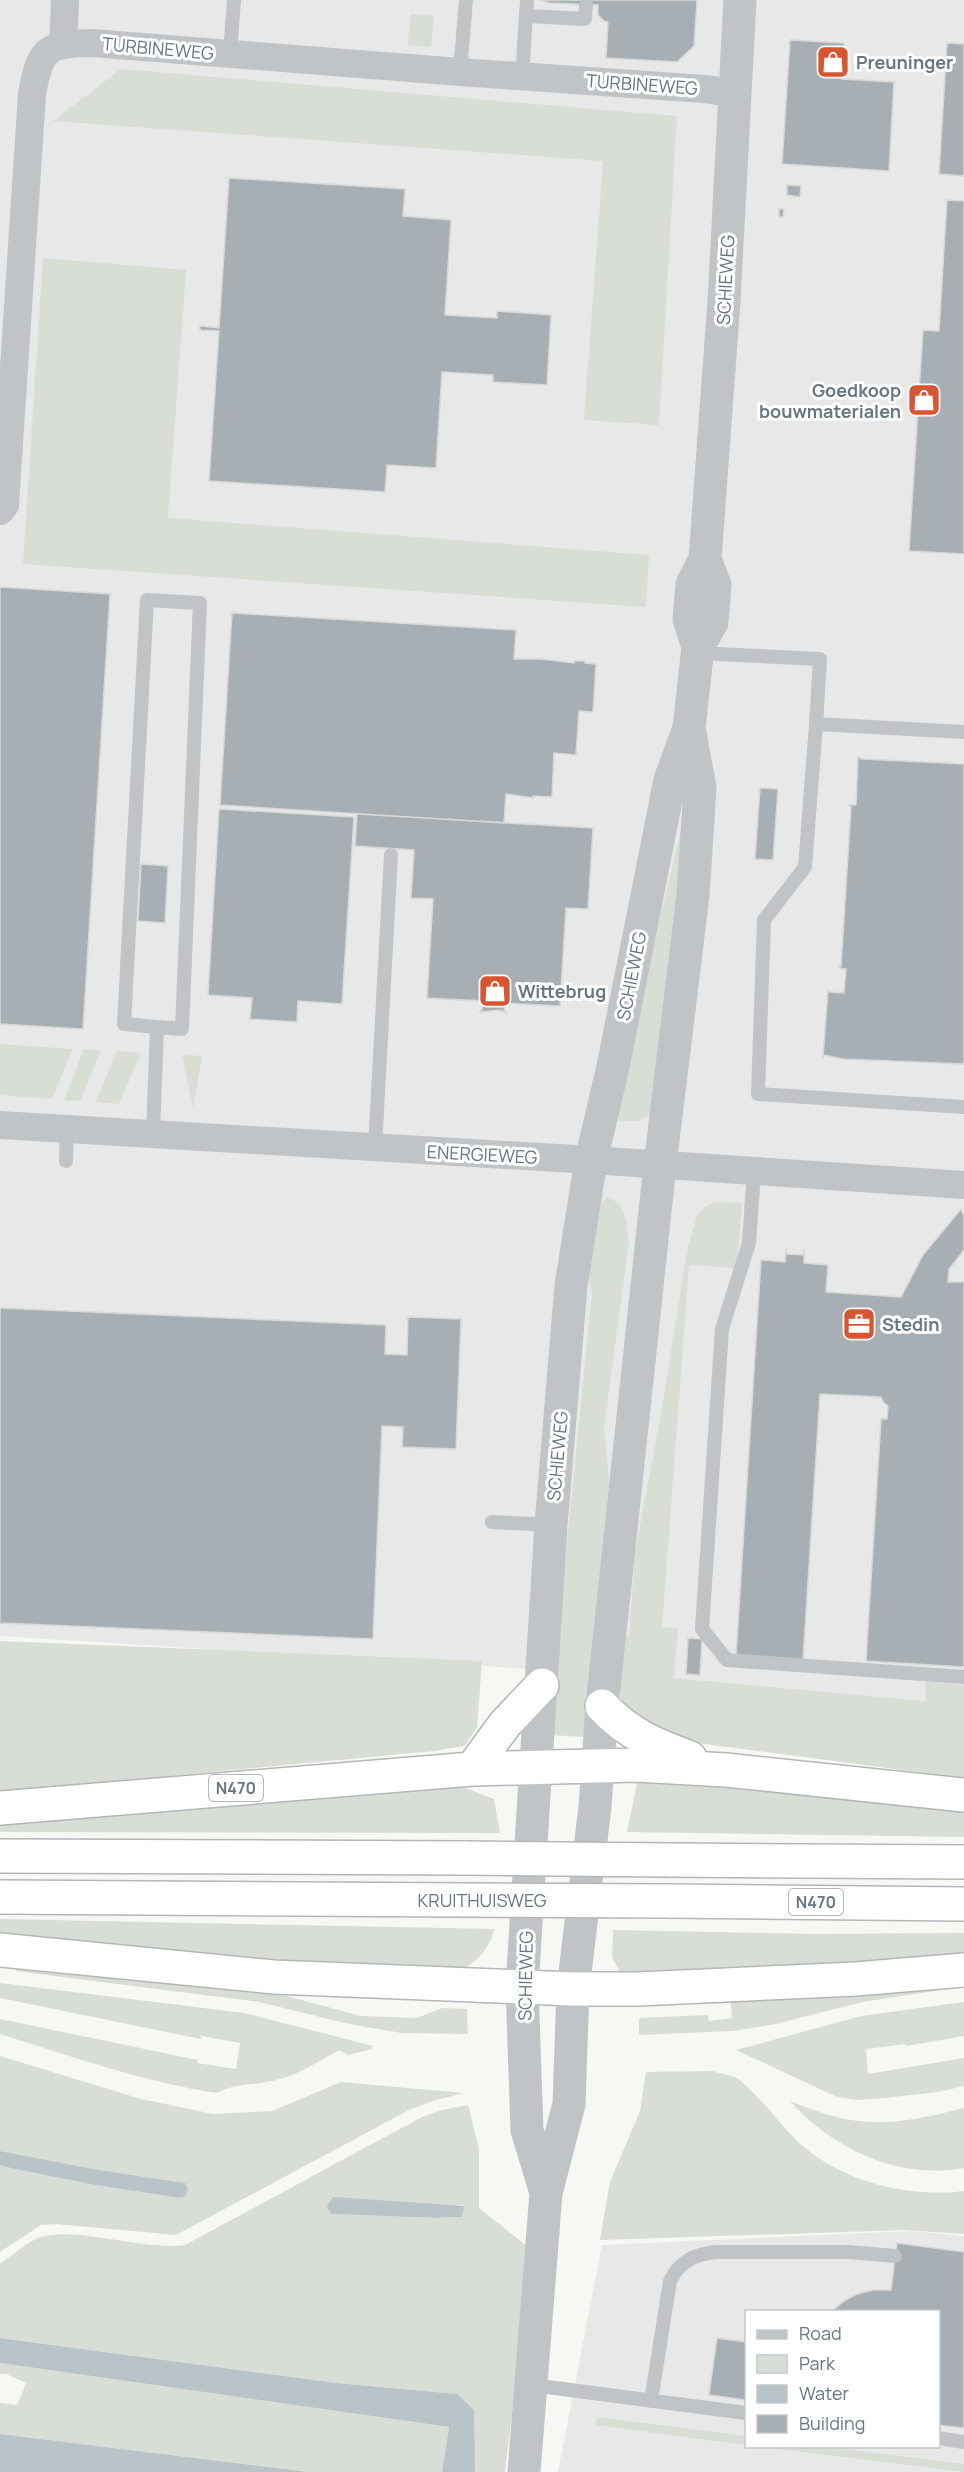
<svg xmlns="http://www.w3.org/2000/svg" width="964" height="2472" font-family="Manrope,sans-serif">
<rect width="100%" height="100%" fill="#f7f7f4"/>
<!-- built -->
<path fill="#e7e8e7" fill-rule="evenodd" d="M 0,0 L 964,0 L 964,1685 L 927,1681 L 925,1701 L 674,1678 L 0,1636 Z
M 911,2231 L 964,2236 L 964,2472 L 558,2472 L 602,2245 ZM 746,2312 L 938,2312 L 938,2446 L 746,2446 Z"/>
<!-- green -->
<path fill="#d8ddd5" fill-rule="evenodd" d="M 411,14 L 434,16 L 431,47 L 408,45 Z
M 121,69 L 677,116 L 659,425 L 584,420 L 603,161 L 53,121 Z
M 43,258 L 186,270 L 168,518 L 649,555 L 646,607 L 23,564 Z
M 693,781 L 654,1112 L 639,1121 L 620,1121 L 615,1113 L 627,1054 Z
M 0,1044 L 72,1049 L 52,1099 L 0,1095 Z
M 84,1049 L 101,1050 L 80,1101 L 64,1100 Z
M 117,1051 L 141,1053 L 119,1104 L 96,1102 Z
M 182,1055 L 202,1056 L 193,1108 Z
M 608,1196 C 628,1209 626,1219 629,1242 L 604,1427 L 609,1482 L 586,1737 L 550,1735 L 563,1584 L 592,1293 L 584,1253 L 595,1213 Z
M 717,1202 L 742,1203 L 737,1268 L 689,1265 L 662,1627 L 678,1628 L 674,1678 L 925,1701 L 926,1681 L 964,1685 L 964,1778 L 658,1738 L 626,1708 L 612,1680 L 621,1637 L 629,1637 L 635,1552 L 661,1415 L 687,1251 L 697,1216 L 707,1205 Z
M 0,1641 L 482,1661 L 477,1727 L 465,1746 L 434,1751 L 0,1792 Z
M 639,1773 L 964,1806 L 964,1837 L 627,1832 Z
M 455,1784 L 494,1799 L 500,1833 L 0,1832 L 0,1814 Z
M 0,1919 L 495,1929 C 485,1956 474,1965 448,1976 L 0,1937 Z
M 613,1930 L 816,1934 L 964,1933 L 964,1954 L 884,1963 L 623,1978 L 612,1957 Z
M 25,1962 L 253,1987 L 361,2016 L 417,2018 L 442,2008 L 467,2009 L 468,2034 L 402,2033 L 349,2024 L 259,2002 L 15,1971 Z
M 948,1982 L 948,1989 L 862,2002 L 776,2024 L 733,2031 L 639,2035 L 639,2018 L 708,2015 L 709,2021 L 732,2018 L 731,2001 Z
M 0,1983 L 244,2013 L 373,2046 L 372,2049 L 348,2055 L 339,2050 C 320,2060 300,2074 280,2079 C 261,2085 232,2083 217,2093 C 143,2082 71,2056 0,2034 L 0,2019 L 198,2060 L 197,2063 L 236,2069 L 240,2043 L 201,2036 L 201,2039 L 0,1998 Z
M 964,2002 L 964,2036 L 906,2046 L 905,2044 L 866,2049 L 868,2074 L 964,2058 L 964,2086 L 938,2092 L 885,2098 L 857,2100 L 837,2097 L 736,2050 L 861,2016 Z
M 0,2056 L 141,2099 L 213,2114 L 272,2111 L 341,2082 L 464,2093 L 436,2100 L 409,2110 L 176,2235 L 56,2224 L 41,2225 L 0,2252 L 0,2165 L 95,2185 L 180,2198 L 182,2198 L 184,2183 L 99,2170 L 0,2151 Z
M 712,2071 L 735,2077 L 742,2082 C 762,2099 777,2121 796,2140 C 839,2181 906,2198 964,2191 L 964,2234 L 904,2230 L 600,2240 L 610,2182 L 640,2111 L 646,2072 Z
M 790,2101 C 859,2130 893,2126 964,2108 L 964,2168 C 898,2180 833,2149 790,2101 Z
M 468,2105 L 479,2149 L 479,2208 L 527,2246 L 520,2346 L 505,2472 L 475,2472 L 456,2394 L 337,2383 L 0,2338 L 0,2264 C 12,2255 25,2244 38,2238 C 74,2225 142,2251 185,2245 L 422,2117 L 442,2110 ZM 463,2205 L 462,2217 L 436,2218 L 331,2214 Z
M 0,2363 L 449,2427 L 442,2472 L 309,2472 L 0,2434 L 0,2403 L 17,2405 L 26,2383 L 6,2374 L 0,2374 Z
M 597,2417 L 746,2436 L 746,2445 L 596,2425 Z
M 761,2447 L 826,2447 L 964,2464 L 964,2472 Z"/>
<!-- water -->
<path fill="#b9c4c8" d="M 0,2151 L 99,2170 L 185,2183 L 188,2189 L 185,2196 L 180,2198 L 95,2185 L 11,2168 L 0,2165 Z
M 333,2197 L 464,2206 L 462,2217 L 436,2218 L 331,2214 L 327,2206 Z
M 0,2338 L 337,2383 L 457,2394 L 474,2410 L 475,2472 L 442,2472 L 449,2427 L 0,2363 Z
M 0,2434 L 309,2472 L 0,2472 Z"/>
<!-- building -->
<path fill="#a7afb4" stroke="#d8d8d6" stroke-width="1.5" d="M 540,0 L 697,0 L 694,46 L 677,62 L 606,58 L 608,22 L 604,21 L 598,15 L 598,5 L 550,3 Z
M 790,40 L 844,43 L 842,79 L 894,82 L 889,171 L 782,164 Z
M 947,43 L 964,44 L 964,176 L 939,174 Z
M 229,178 L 405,189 L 403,216 L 451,220 L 445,315 L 497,318 L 497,311 L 551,315 L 547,385 L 493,382 L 493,375 L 442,372 L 436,468 L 387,465 L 385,492 L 209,481 L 219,331 L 200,330 L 200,326 L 219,328 Z
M 787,185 L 801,186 L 800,197 L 787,195 Z
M 947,200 L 964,201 L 964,554 L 909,551 L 923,330 L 939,331 Z
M 779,209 L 784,209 L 783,217 L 779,217 Z
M 0,587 L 110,594 L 83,1029 L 0,1024 Z
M 232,613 L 516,630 L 514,659 L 541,659 L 574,663 L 575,661 L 585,661 L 585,663 L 596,664 L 593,712 L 579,711 L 576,755 L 554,753 L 552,797 L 533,796 L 533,798 L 506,794 L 504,823 L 220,805 Z
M 858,757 L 862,759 L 964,764 L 964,1064 L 842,1059 L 825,1055 L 823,1057 L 828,990 L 830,992 L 844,993 L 846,969 L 839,968 L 839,966 L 841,966 L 851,807 L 849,805 L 856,805 Z
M 760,788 L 778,789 L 773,860 L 755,859 Z
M 219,809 L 354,817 L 342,1004 L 298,1001 L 297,1022 L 250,1019 L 252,998 L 208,995 Z
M 357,814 L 593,828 L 588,909 L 566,908 L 560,1006 L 505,1003 L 504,1010 L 506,1013 L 500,1010 L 480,1012 L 482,1009 L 483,1001 L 427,998 L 433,899 L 411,898 L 414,850 L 355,846 Z
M 141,864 L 168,866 L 165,923 L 138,921 Z
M 961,1209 L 964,1216 L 964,1250 L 949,1269 L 948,1282 L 964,1282 L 964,1667 L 866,1661 L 881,1419 L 887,1419 L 888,1406 L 883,1402 L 881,1397 L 820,1394 L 803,1660 L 736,1656 L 761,1260 L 785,1262 L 786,1248 L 787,1254 L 803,1255 L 804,1249 L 804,1263 L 828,1265 L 826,1292 L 901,1297 L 923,1255 Z
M 0,1308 L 386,1325 L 385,1354 L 407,1355 L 408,1317 L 461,1319 L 456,1449 L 402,1447 L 403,1427 L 382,1426 L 373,1639 L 0,1623 Z
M 688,1638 L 702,1639 L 700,1675 L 686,1674 Z
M 897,2243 L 964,2252 L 964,2428 L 938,2425 L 938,2312 L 831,2312 L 844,2301 L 857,2294 L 873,2290 L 891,2290 Z
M 717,2338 L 746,2342 L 746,2400 L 709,2395 Z"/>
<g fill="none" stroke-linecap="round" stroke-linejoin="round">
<!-- trunk casing -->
<g stroke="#b3b7ba" stroke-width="36">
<path id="trunk" d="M 602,1706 C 630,1735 653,1744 690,1758
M 472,1769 L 505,1724 L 542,1685
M 0,1808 L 472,1769 L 636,1765 L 726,1770 L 964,1795
M 0,1856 L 466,1858
M 669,1860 L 964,1862
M 0,1897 L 465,1900
M 669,1901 L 964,1904
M 0,1950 L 274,1977 L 573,1989 L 638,1989 L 856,1979 L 964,1970"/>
</g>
<!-- service -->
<path stroke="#c0c4c7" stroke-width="14" d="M 527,16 L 585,19 L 586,5
M 230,54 L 234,0
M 460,72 L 466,0
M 522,76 L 527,0
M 697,653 L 820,659 L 816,724 L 964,732
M 816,724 L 805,867 L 764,920 L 758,1094 L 964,1107
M 153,1135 L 157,1027 L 124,1024 L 147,600 L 200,603 L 182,1029 L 157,1027
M 375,1147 L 391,855
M 66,1161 L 67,1130
M 754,1171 L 749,1243 L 722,1329 L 702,1629 L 727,1660 L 964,1677
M 492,1522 L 551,1525
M 532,2385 L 746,2413
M 651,2401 L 670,2281 C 680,2261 695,2254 716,2252 L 849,2252 L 895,2256
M 938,2438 L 964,2442"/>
<!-- minor -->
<path stroke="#c0c4c7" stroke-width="28" d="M 63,44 L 65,0
M 0,511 L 5,505 L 32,94 C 40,48 47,44 92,43 L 460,72 L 704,89 L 734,93
M 0,1125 L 591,1160 L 964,1185"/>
<!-- tertiary -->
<path stroke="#c0c4c7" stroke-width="33" d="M 698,647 L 689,619 L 692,584 L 705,559 L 724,301 L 740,0
M 546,2193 L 527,2130 L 522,1987 L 551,1525 L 571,1286 L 591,1160 L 613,1067 L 670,780 L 689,728 L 698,647 L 712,622 L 715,585 L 705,559
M 524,2472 L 546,2193 L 569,2104 L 573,1989 L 595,1807 L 602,1706 L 660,1165 L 693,895 L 700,788 L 689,728"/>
<!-- trunk -->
<use href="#trunk" stroke="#fff" stroke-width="33"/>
<!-- trunk-bridge casing -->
<g stroke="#b3b7ba" stroke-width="36" stroke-linecap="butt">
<path id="trunk-bridge" d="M 466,1858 L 669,1860
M 465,1900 L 669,1901"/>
</g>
<!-- trunk-bridge -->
<use href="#trunk-bridge" stroke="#fff" stroke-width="33"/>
</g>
<!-- icons -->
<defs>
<g id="shop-square" transform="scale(1.725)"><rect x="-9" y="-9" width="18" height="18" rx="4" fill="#d95531" stroke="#fff"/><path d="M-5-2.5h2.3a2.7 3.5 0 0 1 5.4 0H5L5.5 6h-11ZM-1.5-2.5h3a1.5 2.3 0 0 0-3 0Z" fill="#fff"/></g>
<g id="office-square" transform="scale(1.725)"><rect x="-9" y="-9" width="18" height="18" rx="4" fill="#d95531" stroke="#fff"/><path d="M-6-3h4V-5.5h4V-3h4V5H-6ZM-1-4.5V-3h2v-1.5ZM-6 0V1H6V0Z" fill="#fff"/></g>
</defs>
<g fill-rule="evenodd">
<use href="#shop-square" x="833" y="62"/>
<use href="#shop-square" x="924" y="400"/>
<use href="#shop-square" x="495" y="991"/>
<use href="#office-square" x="859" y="1324"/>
</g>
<g text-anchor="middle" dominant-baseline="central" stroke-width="6" stroke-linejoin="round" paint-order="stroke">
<!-- shield labels -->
<g fill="#fff" stroke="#95a0a8" stroke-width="1.5">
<rect x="209" y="1775" width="54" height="26" rx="4.5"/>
<rect x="789" y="1889" width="54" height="26" rx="4.5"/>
</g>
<g font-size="16" font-weight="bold" fill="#677783">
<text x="236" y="1788">N470</text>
<text x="816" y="1902">N470</text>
</g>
<!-- street labels -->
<g font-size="18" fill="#677783" stroke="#fff">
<text transform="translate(158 48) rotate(5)">TURBINEWEG</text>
<text transform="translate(642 84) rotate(4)">TURBINEWEG</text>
<text transform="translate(725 280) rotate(-87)">SCHIEWEG</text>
<text transform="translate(631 976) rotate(-79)">SCHIEWEG</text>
<text transform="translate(482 1154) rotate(3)">ENERGIEWEG</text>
<text transform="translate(557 1456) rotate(-85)">SCHIEWEG</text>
<text x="482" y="1900">KRUITHUISWEG</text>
<text transform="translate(525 1976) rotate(-89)">SCHIEWEG</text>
</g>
<!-- poi labels -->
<g font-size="18" font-weight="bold" fill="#677783" stroke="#fff" text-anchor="start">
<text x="856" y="62">Preuninger</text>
<text x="901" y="390" text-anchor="end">Goedkoop<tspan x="901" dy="21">bouwmaterialen</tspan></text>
<text x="518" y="991">Wittebrug</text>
<text x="882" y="1324">Stedin</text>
</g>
</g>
<!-- legend -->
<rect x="745" y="2310" width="195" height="138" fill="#ffffff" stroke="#c2c9cd" stroke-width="1.5"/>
<rect x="757" y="2330" width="30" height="9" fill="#c0c4c7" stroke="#c2c9cd" stroke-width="1.5"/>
<text x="799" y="2340" font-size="18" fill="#677783">Road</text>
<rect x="757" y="2355" width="30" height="18" fill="#d8ddd5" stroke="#c2c9cd" stroke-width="1.5"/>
<text x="799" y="2370" font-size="18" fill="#677783">Park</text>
<rect x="757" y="2385" width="30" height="18" fill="#b9c4c8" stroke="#c2c9cd" stroke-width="1.5"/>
<text x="799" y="2400" font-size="18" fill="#677783">Water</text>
<rect x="757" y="2415" width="30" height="18" fill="#a7afb4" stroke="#c2c9cd" stroke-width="1.5"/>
<text x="799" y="2430" font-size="18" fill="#677783">Building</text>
</svg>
